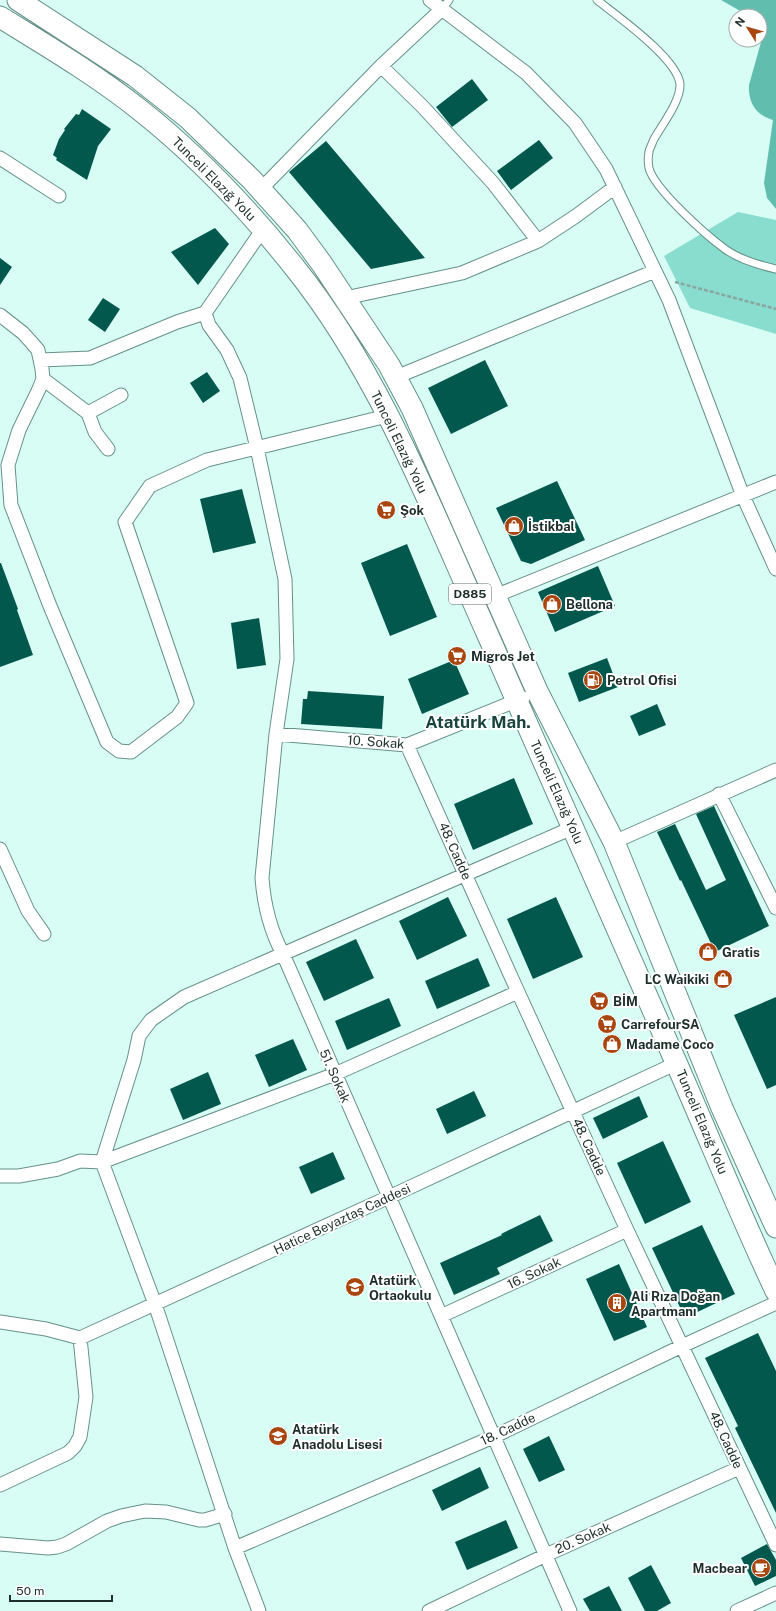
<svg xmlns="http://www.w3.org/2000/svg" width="776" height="1611" font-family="'Public Sans',sans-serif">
<rect width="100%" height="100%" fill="#d8fdf5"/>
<!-- green -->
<path fill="#89ddce" d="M 738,212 L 776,220 L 776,334 L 690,308 L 664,256 Z"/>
<!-- water -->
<path fill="#61bdae" d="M 721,0 L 776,0 L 776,209 L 767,198 L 764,183 L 773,120 C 756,115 748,103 749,85 L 763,35 L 760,24 L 760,16 L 749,16 Z"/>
<!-- building -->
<path fill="#03584d" d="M 472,79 L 488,100 L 452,127 L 436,107 Z
M 82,109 L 111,129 L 98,146 L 87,180 L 56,160 L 57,158 L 53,155 L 59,139 L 65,130 L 64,129 L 76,114 L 79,115 Z
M 539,140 L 553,158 L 511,190 L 497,171 Z
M 326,141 L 354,174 L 425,258 L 371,269 L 317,205 L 289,172 Z
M 215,228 L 229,244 L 198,285 L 171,252 Z
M 0,258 L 12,267 L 0,285 Z
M 103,298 L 120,309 L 105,332 L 88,320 Z
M 485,360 L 508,406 L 451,434 L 428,388 Z
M 207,372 L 220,391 L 203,403 L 190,383 Z
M 557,481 L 585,540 L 531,564 L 521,561 L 496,508 Z
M 242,489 L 256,543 L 213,553 L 200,499 Z
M 407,544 L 437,617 L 390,636 L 361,563 Z
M 0,563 L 1,563 L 18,609 L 17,610 L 33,655 L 0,667 Z
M 598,566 L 615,606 L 555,632 L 538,592 Z
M 259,618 L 266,665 L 237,669 L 231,623 Z
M 607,658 L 618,687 L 579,702 L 568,673 Z
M 454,660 L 469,694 L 422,714 L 408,679 Z
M 308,691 L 384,696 L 382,729 L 301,724 L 303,699 L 307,699 Z
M 657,704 L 666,725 L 639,736 L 630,716 Z
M 514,778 L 533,824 L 473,850 L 454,804 Z
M 714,806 L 769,926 L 715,952 L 681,880 L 680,881 L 657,832 L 675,824 L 706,890 L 726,880 L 696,814 Z
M 448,897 L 467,936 L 417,960 L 399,921 Z
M 556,897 L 583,957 L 533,979 L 507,919 Z
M 356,939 L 374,978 L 324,1001 L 306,962 Z
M 478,958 L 490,986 L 437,1009 L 425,981 Z
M 776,997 L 776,1085 L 767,1089 L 734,1015 Z
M 389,998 L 401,1026 L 347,1050 L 335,1021 Z
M 293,1039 L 307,1070 L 269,1087 L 255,1055 Z
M 208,1072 L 221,1104 L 183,1120 L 170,1089 Z
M 474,1091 L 486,1116 L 447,1134 L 436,1109 Z
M 639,1096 L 648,1117 L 603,1139 L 593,1118 Z
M 663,1141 L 691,1202 L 645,1224 L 617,1163 Z
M 333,1152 L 345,1179 L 311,1194 L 299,1167 Z
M 540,1215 L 553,1241 L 497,1268 L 500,1274 L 454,1295 L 440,1263 L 502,1235 L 501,1234 Z
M 702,1225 L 735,1294 L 685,1318 L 652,1248 Z
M 619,1264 L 647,1327 L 614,1341 L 586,1279 Z
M 758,1333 L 776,1371 L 776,1513 L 735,1428 L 738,1426 L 705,1358 Z
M 549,1436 L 565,1470 L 539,1482 L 523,1449 Z
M 480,1467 L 489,1488 L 442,1511 L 432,1490 Z
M 506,1520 L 518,1548 L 467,1570 L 455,1542 Z
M 767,1544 L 776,1560 L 776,1576 L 755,1586 L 741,1558 Z
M 651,1565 L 671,1603 L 657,1611 L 645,1611 L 628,1578 Z
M 609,1586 L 622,1611 L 590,1611 L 583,1599 Z"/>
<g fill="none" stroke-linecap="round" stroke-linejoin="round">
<!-- service casing -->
<g stroke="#659188" stroke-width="9">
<path id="service" d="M 597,0 C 617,16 677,58 680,84 C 681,101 661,126 653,141 C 652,145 649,149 649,152 C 648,157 648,163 649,168 C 654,189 707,236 725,249 C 740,260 758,265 776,269
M 442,9 L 449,0"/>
</g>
<!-- minor casing -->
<g stroke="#659188" stroke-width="15">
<path id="minor" d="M 430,0 L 526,73 L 575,123 L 606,169 L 669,300 L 743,496 L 776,569
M 381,66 L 422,106 L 493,183 L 538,241
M 0,158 L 59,196
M 261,189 L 381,66 L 442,9
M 345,298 L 462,273 L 538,241 L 576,216 L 615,187
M 205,313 L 209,325 L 227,350 L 240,378 L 257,448 L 285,579 L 287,659 L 276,734 L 262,878 C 264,905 270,930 283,954 L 570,1611
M 0,315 L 23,333 L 32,343 L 38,350 L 42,369 L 43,379 L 39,389 L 19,430 L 8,465 L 11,505 L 50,606 L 107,742 L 119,751 L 131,752 L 177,717 L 187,703 L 125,522 L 150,486 L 207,460 L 387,416
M 41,360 L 90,358 L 177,322 L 205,313 L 263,229
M 396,377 L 655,271
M 43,379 L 88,413 L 95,432 L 108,449
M 88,413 L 121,395
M 495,596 L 776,482
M 276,734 L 407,745 L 523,698
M 407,745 L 518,992 L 627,1230 L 776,1545
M 719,794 L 776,908
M 614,842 L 776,770
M 0,849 L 28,911 L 44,934
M 0,1176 L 19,1176 L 58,1169 L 80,1161 L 102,1162 L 335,1074 L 518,992
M 441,1316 L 627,1230
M 0,1322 L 46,1329 L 80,1338 L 389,1197 L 677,1063
M 0,1485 L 68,1453 L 75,1446 L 80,1437 L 86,1397 L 80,1338
M 0,1544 L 48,1548 L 57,1547 L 66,1544 L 107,1521 L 121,1516 L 145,1511 L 166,1512 L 199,1520 L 205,1520 L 225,1514
M 235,1548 L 493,1437 L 682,1346 L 776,1303
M 259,1611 L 235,1548 L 155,1304 L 102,1162 L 134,1060 L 139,1036 L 151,1020 L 184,997 L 572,828
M 429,1611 L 546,1555 L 739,1468
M 737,1611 L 776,1593"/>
</g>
<!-- primary casing -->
<g stroke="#659188" stroke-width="23">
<path id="primary" d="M 18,0 L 135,76 L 188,118 L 252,180 L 297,230 L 322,264 L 389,365 L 412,408 L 537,691 L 614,842 L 722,1108 L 776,1227
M 0,17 C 47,46 96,75 140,110 C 198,156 249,210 295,268 C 380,374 432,510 487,633 C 550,775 613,917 675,1060 C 709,1137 740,1215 776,1291"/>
</g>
<!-- path -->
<path stroke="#89a69f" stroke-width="2.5" stroke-dasharray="4 2" stroke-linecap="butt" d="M 675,282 L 776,309"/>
<!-- service -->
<use href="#service" stroke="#fff" stroke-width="7"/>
<!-- minor -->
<use href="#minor" stroke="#fff" stroke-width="13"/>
<!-- primary -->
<use href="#primary" stroke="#fff" stroke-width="21"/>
</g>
<!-- icons -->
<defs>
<g id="supermarket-disc" transform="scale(1)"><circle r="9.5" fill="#a94610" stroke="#fff"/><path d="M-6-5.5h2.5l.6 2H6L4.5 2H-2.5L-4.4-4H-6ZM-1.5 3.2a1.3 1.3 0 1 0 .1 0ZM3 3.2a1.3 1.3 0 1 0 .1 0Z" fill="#fff"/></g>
<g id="shop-disc" transform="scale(1)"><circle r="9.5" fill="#a94610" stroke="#fff"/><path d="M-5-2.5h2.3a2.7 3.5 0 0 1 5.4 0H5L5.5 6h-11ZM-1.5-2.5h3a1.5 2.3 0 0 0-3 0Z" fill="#fff"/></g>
<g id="fuel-disc" transform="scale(1)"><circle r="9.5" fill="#a94610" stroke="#fff"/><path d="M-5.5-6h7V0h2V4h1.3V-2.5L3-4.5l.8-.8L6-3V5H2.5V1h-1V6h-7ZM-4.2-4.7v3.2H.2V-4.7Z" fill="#fff"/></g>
<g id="school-disc" transform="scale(1)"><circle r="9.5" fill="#a94610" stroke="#fff"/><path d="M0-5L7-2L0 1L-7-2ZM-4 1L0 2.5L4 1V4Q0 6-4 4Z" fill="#fff"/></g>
<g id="building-disc" transform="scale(1)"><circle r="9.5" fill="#a94610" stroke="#fff"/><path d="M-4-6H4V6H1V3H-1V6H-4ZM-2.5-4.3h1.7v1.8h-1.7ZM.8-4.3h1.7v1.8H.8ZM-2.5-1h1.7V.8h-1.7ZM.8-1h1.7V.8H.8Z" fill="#fff"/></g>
<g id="cafe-disc" transform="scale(1)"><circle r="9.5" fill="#a94610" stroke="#fff"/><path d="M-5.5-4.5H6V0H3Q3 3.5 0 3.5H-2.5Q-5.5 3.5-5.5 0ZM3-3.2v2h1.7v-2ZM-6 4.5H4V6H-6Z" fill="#fff"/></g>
</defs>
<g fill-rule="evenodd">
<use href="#supermarket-disc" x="386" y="510"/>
<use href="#shop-disc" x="514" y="526"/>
<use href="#shop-disc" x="552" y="604"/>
<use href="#supermarket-disc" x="457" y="656"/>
<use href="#fuel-disc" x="593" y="680"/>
<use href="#shop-disc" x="708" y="952"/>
<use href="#shop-disc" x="723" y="979"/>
<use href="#supermarket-disc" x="599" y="1001"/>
<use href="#supermarket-disc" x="607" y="1024"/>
<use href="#shop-disc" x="612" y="1044"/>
<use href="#school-disc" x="355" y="1287"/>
<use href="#building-disc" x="617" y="1303"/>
<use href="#school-disc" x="278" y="1436"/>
<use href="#cafe-disc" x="761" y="1568"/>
</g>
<g text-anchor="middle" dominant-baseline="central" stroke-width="4" stroke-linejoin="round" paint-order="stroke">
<!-- shield labels -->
<rect fill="#fff" stroke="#606d6a" stroke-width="1" x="449" y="584" width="42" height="20" rx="3"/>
<g font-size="12" font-weight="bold" fill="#1c2e2a">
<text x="470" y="594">D885</text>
</g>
<!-- street labels -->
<g font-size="13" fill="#1c2e2a" stroke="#fff">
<text transform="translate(214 179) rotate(45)">Tunceli Elazığ Yolu</text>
<text transform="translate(399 442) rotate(64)">Tunceli Elazığ Yolu</text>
<text transform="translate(376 742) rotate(4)">10. Sokak</text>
<text transform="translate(557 792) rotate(66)">Tunceli Elazığ Yolu</text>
<text transform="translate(455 851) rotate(66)">48. Cadde</text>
<text transform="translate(335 1076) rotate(66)">51. Sokak</text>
<text transform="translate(702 1122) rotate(67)">Tunceli Elazığ Yolu</text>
<text transform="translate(589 1147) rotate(65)">48. Cadde</text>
<text transform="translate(342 1219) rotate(-25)">Hatice Beyaztaş Caddesi</text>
<text transform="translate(534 1273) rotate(-25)">16. Sokak</text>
<text transform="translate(508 1429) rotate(-25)">18. Cadde</text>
<text transform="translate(726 1440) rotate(65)">48. Cadde</text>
<text transform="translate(583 1538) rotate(-24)">20. Sokak</text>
</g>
<!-- poi labels -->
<g font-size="13" font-weight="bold" fill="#1c2e2a" stroke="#fff" text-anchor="start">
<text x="400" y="510">Şok</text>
<text x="528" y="526">İstikbal</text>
<text x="566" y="604">Bellona</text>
<text x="471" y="656">Migros Jet</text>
<text x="607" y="680">Petrol Ofisi</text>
<text x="722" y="952">Gratis</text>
<text x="709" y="979" text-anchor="end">LC Waikiki</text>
<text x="613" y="1001">BİM</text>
<text x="621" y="1024">CarrefourSA</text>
<text x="626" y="1044">Madame Coco</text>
<text x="369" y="1280">Atatürk<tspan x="369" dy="15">Ortaokulu</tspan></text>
<text x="631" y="1296">Ali Rıza Doğan<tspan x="631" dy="15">Apartmanı</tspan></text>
<text x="292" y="1429">Atatürk<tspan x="292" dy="15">Anadolu Lisesi</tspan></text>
<text x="747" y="1568" text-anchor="end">Macbear</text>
</g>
<!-- district labels -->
<g font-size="17" font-weight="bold" fill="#19443d" stroke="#fff">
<text x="478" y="722">Atatürk Mah.</text>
</g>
</g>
<!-- north arrow -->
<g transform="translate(748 28) rotate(307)"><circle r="19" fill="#ffffff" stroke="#a4abaa"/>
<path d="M0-3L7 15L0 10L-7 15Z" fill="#a94610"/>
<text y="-6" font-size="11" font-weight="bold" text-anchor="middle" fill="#1c2e2a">N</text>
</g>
<!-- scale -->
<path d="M10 1595v6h102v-6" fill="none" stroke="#1c2e2a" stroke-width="2"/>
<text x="16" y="1595" font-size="12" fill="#1c2e2a" stroke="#ffffff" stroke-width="3" paint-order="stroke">50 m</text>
</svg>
